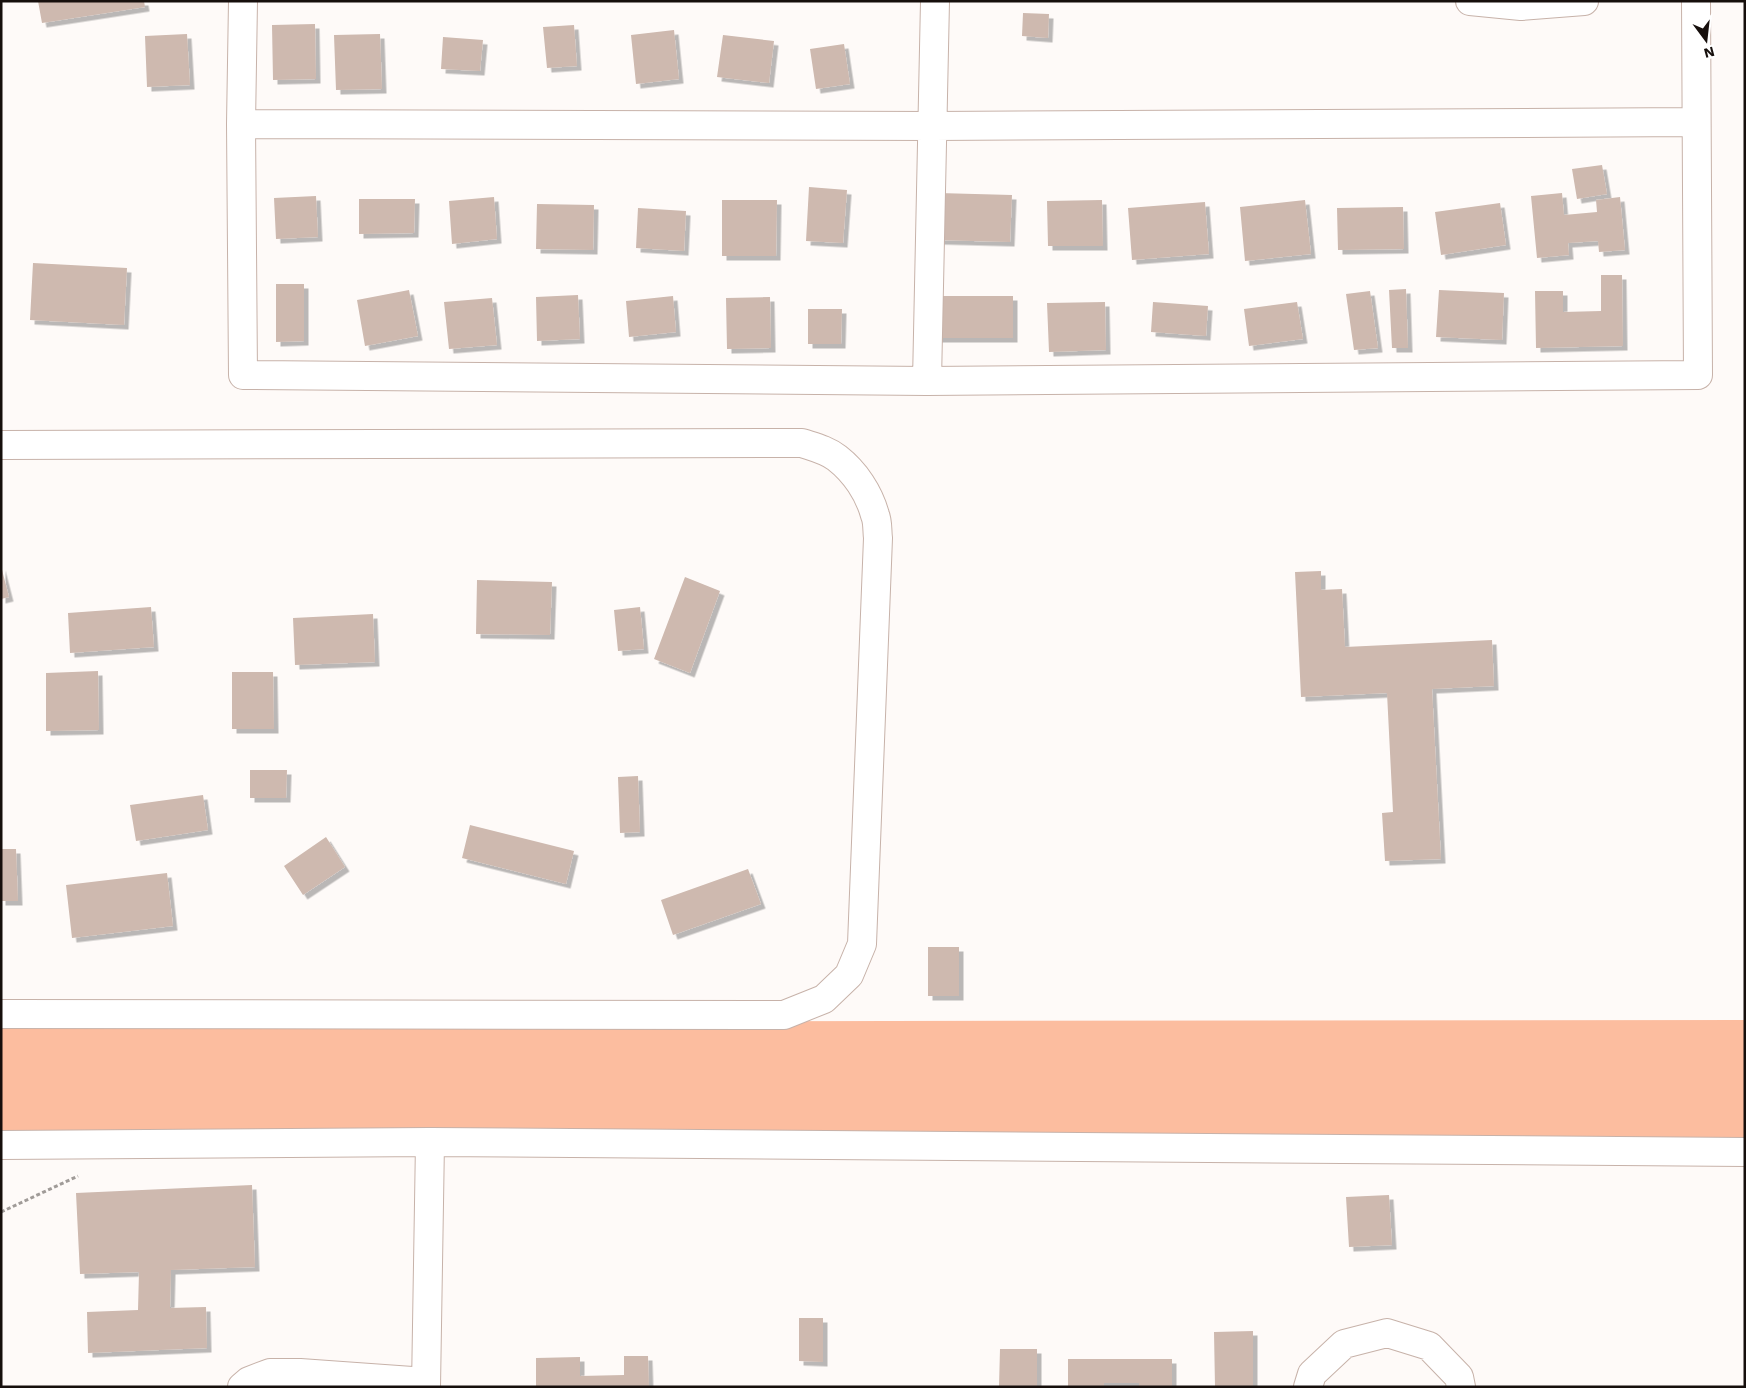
<svg xmlns="http://www.w3.org/2000/svg" width="1746" height="1388" font-family="'Work Sans',sans-serif">
<defs>
<filter id="shadow"><feDropShadow dx="4.5" dy="4.5" stdDeviation="0" flood-color="#0004"/></filter>
</defs>
<rect width="100%" height="100%" fill="#fefaf8"/>
<!-- green -->
<path fill="#fcbd9f" d="M 1745,1020 L 1745,1140 L 1,1137 L 1,1022 Z"/>
<!-- building -->
<path fill="#ceb9af" filter="url(#shadow)" d="M 38,1 L 144,1 L 145,7 L 42,23 Z
M 1023,13 L 1049,14 L 1048,38 L 1022,36 Z
M 315,24 L 316,79 L 273,80 L 272,25 Z
M 574,25 L 577,66 L 547,68 L 543,27 Z
M 674,30 L 679,79 L 636,84 L 631,35 Z
M 187,34 L 190,85 L 147,87 L 145,36 Z
M 380,34 L 382,89 L 336,90 L 334,35 Z
M 723,35 L 774,41 L 769,83 L 717,77 Z
M 443,37 L 483,40 L 480,71 L 441,69 Z
M 844,44 L 850,84 L 816,89 L 810,49 Z
M 1602,165 L 1607,194 L 1577,199 L 1572,169 Z
M 809,187 L 847,190 L 843,243 L 806,241 Z
M 938,193 L 1012,195 L 1010,242 L 937,240 Z
M 1562,193 L 1564,215 L 1597,212 L 1596,200 L 1620,197 L 1625,250 L 1599,252 L 1598,241 L 1568,243 L 1569,255 L 1537,258 L 1531,196 Z
M 316,196 L 318,237 L 276,239 L 274,198 Z
M 494,197 L 497,239 L 452,244 L 449,201 Z
M 359,199 L 415,199 L 414,233 L 359,234 Z
M 722,200 L 777,200 L 776,256 L 722,256 Z
M 1102,200 L 1103,246 L 1048,246 L 1047,201 Z
M 1305,200 L 1311,254 L 1245,261 L 1240,207 Z
M 1205,202 L 1209,254 L 1132,260 L 1128,208 Z
M 1500,203 L 1506,245 L 1441,255 L 1435,212 Z
M 537,204 L 594,205 L 593,250 L 536,249 Z
M 1403,207 L 1404,249 L 1338,250 L 1337,208 Z
M 638,208 L 686,211 L 684,251 L 636,248 Z
M 33,263 L 127,268 L 124,325 L 30,320 Z
M 1601,275 L 1622,275 L 1623,346 L 1536,348 L 1535,291 L 1563,291 L 1563,312 L 1601,311 Z
M 276,284 L 304,284 L 304,341 L 276,342 Z
M 1406,289 L 1408,348 L 1392,348 L 1389,290 Z
M 409,290 L 418,336 L 365,346 L 357,300 Z
M 1439,290 L 1504,293 L 1502,340 L 1436,337 Z
M 1370,291 L 1378,348 L 1354,350 L 1346,294 Z
M 578,295 L 580,339 L 537,341 L 536,297 Z
M 673,296 L 676,332 L 629,337 L 626,301 Z
M 937,296 L 1013,296 L 1013,338 L 937,338 Z
M 770,297 L 771,348 L 727,349 L 726,298 Z
M 492,298 L 497,345 L 449,349 L 444,302 Z
M 1105,302 L 1106,350 L 1049,352 L 1047,303 Z
M 1153,302 L 1208,306 L 1206,336 L 1151,332 Z
M 1297,302 L 1303,339 L 1249,346 L 1244,309 Z
M 808,309 L 842,309 L 841,344 L 808,344 Z
M 1,566 L 9,597 L 1,599 Z
M 1321,571 L 1321,590 L 1342,589 L 1345,647 L 1492,640 L 1494,686 L 1432,689 L 1441,859 L 1385,861 L 1382,813 L 1393,812 L 1387,693 L 1301,697 L 1295,572 Z
M 685,577 L 720,591 L 690,673 L 654,659 Z
M 477,580 L 552,582 L 550,635 L 476,634 Z
M 151,607 L 154,647 L 70,653 L 68,613 Z
M 640,607 L 644,649 L 618,651 L 614,610 Z
M 373,614 L 375,662 L 295,665 L 293,618 Z
M 98,671 L 99,730 L 46,731 L 46,673 Z
M 232,672 L 273,672 L 274,729 L 232,729 Z
M 250,770 L 287,770 L 286,798 L 250,798 Z
M 638,776 L 640,832 L 620,833 L 618,777 Z
M 203,795 L 208,830 L 136,841 L 130,805 Z
M 470,825 L 574,851 L 566,884 L 462,858 Z
M 326,837 L 345,867 L 303,895 L 284,866 Z
M 1,849 L 16,849 L 18,901 L 1,901 Z
M 748,869 L 761,904 L 673,935 L 661,900 Z
M 167,873 L 173,926 L 72,938 L 66,885 Z
M 928,947 L 959,947 L 959,996 L 928,996 Z
M 252,1185 L 255,1267 L 171,1270 L 170,1308 L 206,1307 L 207,1348 L 88,1353 L 87,1312 L 138,1310 L 139,1272 L 80,1274 L 76,1193 Z
M 1389,1195 L 1392,1245 L 1349,1247 L 1346,1197 Z
M 799,1318 L 823,1318 L 823,1362 L 799,1361 Z
M 1253,1331 L 1253,1387 L 1215,1387 L 1214,1332 Z
M 1000,1349 L 1037,1349 L 1037,1387 L 999,1387 Z
M 624,1356 L 648,1356 L 649,1387 L 536,1387 L 536,1358 L 580,1357 L 580,1376 L 624,1375 Z
M 1068,1359 L 1172,1359 L 1172,1387 L 1139,1387 L 1139,1383 L 1104,1383 L 1104,1387 L 1068,1387 Z"/>
<g fill="none" stroke-linecap="round" stroke-linejoin="round">
<!-- minor casing -->
<g stroke="#c7b2a9" stroke-width="30">
<path id="minor" d="M 243,1 L 241,124 L 243,375 L 927,381 L 1698,375 L 1696,1
M 1470,1 L 1521,6 L 1584,1
M 241,124 L 933,126 L 1696,122
M 927,381 L 935,1
M 1,445 L 802,443 C 814,447 827,450 837,458 C 855,472 869,493 875,515 C 878,522 877,531 878,538 L 862,944 L 849,975 L 824,999 L 784,1015 L 1,1014
M 1,1145 L 430,1142 L 1745,1152
M 242,1387 L 249,1381 L 270,1373 L 300,1373 L 426,1382
M 426,1387 L 430,1142
M 1308,1387 L 1312,1374 L 1344,1344 L 1387,1333 L 1429,1346 L 1459,1377 L 1461,1387"/>
</g>
<!-- path -->
<path stroke="#a09b98" stroke-width="3" stroke-dasharray="4 2.5" stroke-linecap="butt" d="M 1,1212 L 78,1176"/>
<!-- minor -->
<use href="#minor" stroke="#fff" stroke-width="28"/>
</g>
<!-- border -->
<rect width="1746" height="1388" fill="none" stroke="#160f0c" stroke-width="5"/>
<!-- north arrow -->
<g transform="translate(1706 40) rotate(165)" stroke="#ffffff" stroke-width="4" paint-order="stroke">
<path d="M0-4L9 19L0 12L-9 19Z" fill="#160f0c"/>
<text y="-8" font-size="14" font-weight="bold" text-anchor="middle" fill="#160f0c">N</text>
</g>
</svg>
